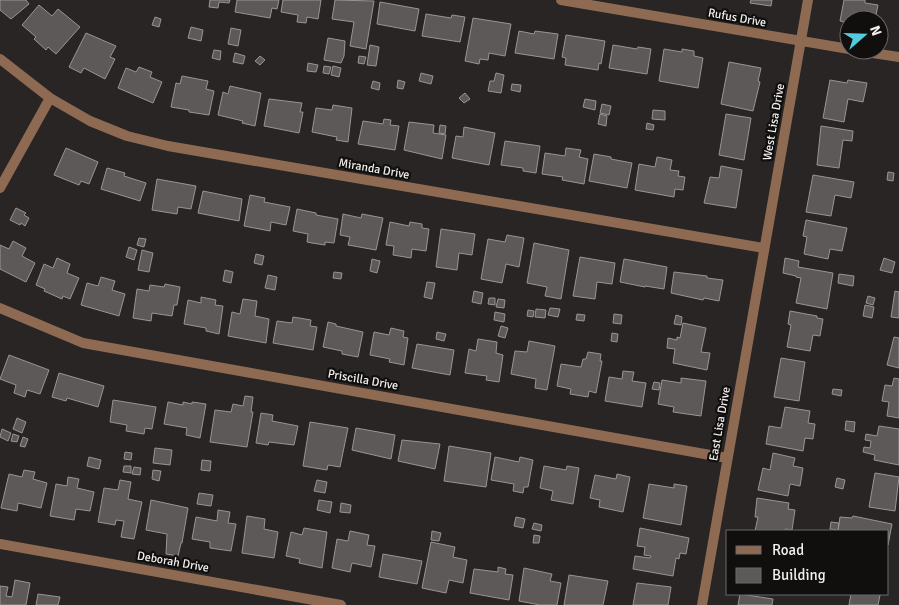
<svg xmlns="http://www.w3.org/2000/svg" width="899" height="605" font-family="Signika,sans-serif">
<rect width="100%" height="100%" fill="#282524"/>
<!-- building -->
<path fill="#5d5958" stroke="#989593" d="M 0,0 L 26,0 L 29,4 L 11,19 L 0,10 Z
M 210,0 L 230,0 L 229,3 L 219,2 L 218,8 L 209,7 Z
M 237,0 L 279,0 L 277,9 L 272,8 L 270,18 L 235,12 Z
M 283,0 L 321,0 L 318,19 L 307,17 L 306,23 L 297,22 L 298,15 L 281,12 Z
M 335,0 L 374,1 L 366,49 L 350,46 L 354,22 L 332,19 Z
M 751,0 L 772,0 L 771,6 L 750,3 Z
M 844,0 L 865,0 L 865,3 L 878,5 L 875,20 L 849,20 L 849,23 L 840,21 Z
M 380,2 L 419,9 L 415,31 L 377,24 Z
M 39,5 L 52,16 L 58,9 L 80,27 L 56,54 L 48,47 L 46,50 L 34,39 L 36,37 L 22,25 Z
M 426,14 L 451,18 L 452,15 L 465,17 L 460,42 L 422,36 Z
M 155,17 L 161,19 L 159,27 L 152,25 Z
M 473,18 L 511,24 L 505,56 L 489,53 L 488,60 L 480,59 L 479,64 L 465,61 Z
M 191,27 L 203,30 L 201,41 L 188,38 Z
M 231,28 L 241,30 L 238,46 L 228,44 Z
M 519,31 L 534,34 L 535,31 L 558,34 L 554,59 L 515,53 Z
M 86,33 L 116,46 L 110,57 L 115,59 L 105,79 L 84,68 L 81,73 L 69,67 Z
M 566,35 L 605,41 L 601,64 L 599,63 L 598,70 L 565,65 L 566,58 L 562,57 Z
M 328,38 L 345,41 L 344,56 L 341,63 L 324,60 Z
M 370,45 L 379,47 L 376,66 L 367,65 Z
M 613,45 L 637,49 L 638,47 L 651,49 L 647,74 L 609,68 Z
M 664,49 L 682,52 L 682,49 L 694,51 L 694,56 L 703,58 L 698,88 L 659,81 Z
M 214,50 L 221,51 L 220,60 L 212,58 Z
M 235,53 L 245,56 L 243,64 L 233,62 Z
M 260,56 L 265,60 L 260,65 L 255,61 Z
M 359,56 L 366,57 L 364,64 L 358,63 Z
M 729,62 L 761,68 L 758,81 L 760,82 L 753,111 L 721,104 Z
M 308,63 L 318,65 L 316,72 L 307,71 Z
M 324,66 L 331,67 L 329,74 L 323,73 Z
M 333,66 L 341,68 L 339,77 L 331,75 Z
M 139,67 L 152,72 L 150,77 L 162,82 L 153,103 L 118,88 L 126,68 L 136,72 Z
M 421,73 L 433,76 L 431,84 L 419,81 Z
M 496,73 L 504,75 L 501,93 L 488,91 L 490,81 L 494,81 Z
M 182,76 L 208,81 L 206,89 L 214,91 L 209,115 L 189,112 L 189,110 L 171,107 L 176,83 L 180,84 Z
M 398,80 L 405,82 L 403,89 L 397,88 Z
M 830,80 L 847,83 L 848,80 L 867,83 L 863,102 L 848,99 L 844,122 L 823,118 Z
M 373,81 L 380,83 L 379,90 L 371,88 Z
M 512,84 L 521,85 L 520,92 L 511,90 Z
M 230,86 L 261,93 L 255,126 L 242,123 L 243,121 L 218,115 L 223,92 L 228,94 Z
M 465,93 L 470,99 L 464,103 L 459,98 Z
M 269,99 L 302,103 L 300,112 L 303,112 L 299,133 L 264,126 Z
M 585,99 L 596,101 L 595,110 L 583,107 Z
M 602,104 L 611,106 L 609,115 L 600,113 Z
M 333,105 L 352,108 L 348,142 L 336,140 L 337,137 L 312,132 L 316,108 L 332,110 Z
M 653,110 L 665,111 L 665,120 L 652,119 Z
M 600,114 L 607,116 L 606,126 L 598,124 Z
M 726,114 L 751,118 L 744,160 L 719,155 Z
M 384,119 L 391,120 L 390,125 L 399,126 L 395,150 L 358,144 L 363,121 L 383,124 Z
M 409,122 L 434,125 L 433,133 L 446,135 L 442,159 L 404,150 Z
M 647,123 L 654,125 L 653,130 L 646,129 Z
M 440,125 L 446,126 L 445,134 L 439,133 Z
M 821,126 L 853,131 L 852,141 L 843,140 L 839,168 L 817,165 Z
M 464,127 L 495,133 L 489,165 L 452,158 L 456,136 L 463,137 Z
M 505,141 L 540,146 L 536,173 L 523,171 L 523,168 L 501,165 Z
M 66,148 L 98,162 L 89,184 L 81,181 L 79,185 L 54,175 Z
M 566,148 L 581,150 L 579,157 L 588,159 L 584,184 L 562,180 L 563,177 L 542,174 L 545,153 L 565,156 Z
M 594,154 L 611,157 L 611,159 L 632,163 L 627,188 L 589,181 Z
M 657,157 L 672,160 L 670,170 L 679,171 L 678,176 L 685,177 L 683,190 L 675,189 L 674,197 L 635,190 L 639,164 L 655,167 Z
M 721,166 L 742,170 L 736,208 L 704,203 L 710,177 L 719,178 Z
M 107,168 L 125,173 L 124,176 L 146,183 L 140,201 L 101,189 Z
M 888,172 L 894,173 L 893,181 L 887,180 Z
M 813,175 L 854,182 L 851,198 L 835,195 L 831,216 L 806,212 Z
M 157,179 L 196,186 L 191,209 L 178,207 L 177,214 L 152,210 Z
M 203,191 L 242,199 L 239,221 L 198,213 Z
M 250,195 L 265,198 L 264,202 L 290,207 L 286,225 L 271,222 L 270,231 L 244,226 Z
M 16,208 L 26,213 L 24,215 L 29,218 L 25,226 L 21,223 L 20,225 L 10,220 Z
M 297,209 L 316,213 L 316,215 L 338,219 L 334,243 L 325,242 L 325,245 L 312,243 L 307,242 L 308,234 L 293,231 Z
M 343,214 L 361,218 L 362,214 L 383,218 L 376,250 L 348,245 L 350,237 L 340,235 Z
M 806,220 L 847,228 L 842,251 L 830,249 L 828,259 L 804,254 L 807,237 L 803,236 Z
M 390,222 L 409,226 L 410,222 L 422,224 L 422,228 L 429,229 L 426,251 L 412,249 L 411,258 L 393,255 L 394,246 L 386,245 Z
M 441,229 L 475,234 L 472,255 L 459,253 L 457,270 L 436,267 Z
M 507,235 L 524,238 L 519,267 L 506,264 L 502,283 L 481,279 L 488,239 L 505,242 Z
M 139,238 L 146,239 L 144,247 L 137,245 Z
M 13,241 L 26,248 L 22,256 L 35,263 L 26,282 L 0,269 L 0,245 L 9,249 Z
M 534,243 L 569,250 L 561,299 L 545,296 L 547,287 L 527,283 Z
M 129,247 L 137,250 L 134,260 L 126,257 Z
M 142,250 L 153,253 L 149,272 L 138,270 Z
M 256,254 L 264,256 L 262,265 L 254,263 Z
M 580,257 L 615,263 L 612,284 L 597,282 L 595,299 L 573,296 Z
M 57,258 L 70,264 L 67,273 L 79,278 L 70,299 L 63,296 L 62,299 L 44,291 L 45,289 L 36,285 L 44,264 L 53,268 Z
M 785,258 L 799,261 L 798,267 L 833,273 L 827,309 L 796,303 L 801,278 L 796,277 L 796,276 L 783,273 Z
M 884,258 L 895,262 L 892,273 L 880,270 Z
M 372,259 L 380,261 L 377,273 L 370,271 Z
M 624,259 L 667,267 L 664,289 L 645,286 L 645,287 L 620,282 Z
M 225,270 L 233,272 L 231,283 L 223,281 Z
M 334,272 L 342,273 L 341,279 L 333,278 Z
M 674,272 L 707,276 L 707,278 L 723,280 L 719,301 L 704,298 L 703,300 L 671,293 Z
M 839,274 L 854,276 L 853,286 L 838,283 Z
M 268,275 L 277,277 L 275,290 L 265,288 Z
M 101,277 L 115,281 L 112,290 L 125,294 L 119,316 L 81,305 L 87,283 L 98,286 Z
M 427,282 L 435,283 L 432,299 L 424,297 Z
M 165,284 L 180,287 L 177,305 L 174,305 L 172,316 L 152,313 L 151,321 L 133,318 L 137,289 L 149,291 L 150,285 L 164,287 Z
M 474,291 L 483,293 L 481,304 L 472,302 Z
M 895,291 L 899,292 L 899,318 L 891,317 Z
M 868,296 L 875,298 L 873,305 L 866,303 Z
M 201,297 L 216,300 L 215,305 L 223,306 L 219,334 L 206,331 L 206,328 L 184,324 L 188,300 L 201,303 Z
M 489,298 L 495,298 L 495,305 L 488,304 Z
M 243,299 L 257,301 L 255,316 L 269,319 L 266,343 L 228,336 L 232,312 L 240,314 Z
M 498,299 L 505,300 L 504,308 L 496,307 Z
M 865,305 L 874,307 L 872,318 L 863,316 Z
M 550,308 L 560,309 L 558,317 L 548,315 Z
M 536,309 L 546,310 L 545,318 L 535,317 Z
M 528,310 L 534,311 L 533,317 L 527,316 Z
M 790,311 L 817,316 L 817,318 L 823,319 L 820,336 L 813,335 L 810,351 L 787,347 L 791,325 L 788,324 Z
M 495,312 L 505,314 L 504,322 L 494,320 Z
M 577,314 L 585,315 L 584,321 L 576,320 Z
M 614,314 L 622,315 L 621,324 L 613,323 Z
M 676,315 L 682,317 L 681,325 L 674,324 Z
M 293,317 L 311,320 L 310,326 L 317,327 L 313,350 L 273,343 L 277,321 L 292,323 Z
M 328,322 L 336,324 L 336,326 L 363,332 L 358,357 L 342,354 L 342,351 L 323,347 Z
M 683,323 L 706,328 L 701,352 L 710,353 L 707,370 L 673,363 L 675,349 L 667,348 L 668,338 L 677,340 L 677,337 L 680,338 Z
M 501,326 L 508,328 L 505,338 L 498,336 Z
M 391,328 L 404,331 L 403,337 L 408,338 L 404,365 L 389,362 L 390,359 L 370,355 L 374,332 L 389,335 Z
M 437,332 L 446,334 L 444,341 L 436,339 Z
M 612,333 L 618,334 L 617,342 L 611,341 Z
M 894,337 L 899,338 L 899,368 L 887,365 Z
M 478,339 L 497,342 L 496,353 L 503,355 L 499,382 L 486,380 L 487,376 L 465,373 L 469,349 L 476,351 Z
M 529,341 L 555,346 L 547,390 L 535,388 L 536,379 L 511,374 L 515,351 L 527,352 Z
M 417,344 L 454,350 L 450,375 L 412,368 Z
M 588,352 L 601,354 L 600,361 L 602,361 L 596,393 L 589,391 L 588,397 L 570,394 L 571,389 L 557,386 L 561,364 L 581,367 L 583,359 L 586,359 Z
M 9,355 L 49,370 L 40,394 L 27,390 L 25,397 L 14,393 L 16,385 L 0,379 Z
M 781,358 L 805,362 L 799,401 L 774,397 Z
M 623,371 L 634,372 L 632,381 L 646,383 L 642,407 L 605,401 L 609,377 L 622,379 Z
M 59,373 L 104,386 L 98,407 L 67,398 L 66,401 L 52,397 Z
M 681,378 L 706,381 L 701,416 L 673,412 L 674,407 L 658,404 L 662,380 L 681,383 Z
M 894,378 L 899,379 L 899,418 L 887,416 L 889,402 L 882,401 L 885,385 L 892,386 Z
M 654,382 L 660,383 L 659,390 L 652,389 Z
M 833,389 L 842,390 L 841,396 L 832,394 Z
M 245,396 L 253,397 L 251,412 L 253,412 L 247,447 L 210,442 L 215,410 L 231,412 L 233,404 L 243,406 Z
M 113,400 L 156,407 L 152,429 L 145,428 L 144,434 L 126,431 L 127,425 L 110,422 Z
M 168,402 L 183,405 L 183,402 L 192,404 L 192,402 L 206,404 L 200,438 L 186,435 L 187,428 L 164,424 Z
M 785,407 L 810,411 L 808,423 L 815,424 L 813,439 L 805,438 L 803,451 L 766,444 L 769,426 L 781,428 Z
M 261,413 L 273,415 L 272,421 L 298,426 L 294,445 L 269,442 L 268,445 L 256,443 Z
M 17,418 L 26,422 L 22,433 L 13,429 Z
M 846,421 L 855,422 L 854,432 L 845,430 Z
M 310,422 L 348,428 L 340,467 L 328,465 L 327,470 L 303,466 Z
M 879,426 L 899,429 L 899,465 L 874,460 L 875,455 L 863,452 L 864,447 L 870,448 L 871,441 L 865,440 L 866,434 L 877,436 Z
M 356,428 L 395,435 L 391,459 L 352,450 Z
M 2,429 L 11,433 L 8,441 L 0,437 Z
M 13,434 L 19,436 L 17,442 L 11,441 Z
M 23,437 L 28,439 L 25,447 L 20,446 Z
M 402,440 L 440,444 L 435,469 L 398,461 Z
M 449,446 L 491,453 L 486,487 L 444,481 Z
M 155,448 L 172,450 L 170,465 L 153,463 Z
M 125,452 L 132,453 L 131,460 L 124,459 Z
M 773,453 L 795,458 L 793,466 L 803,468 L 800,486 L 790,484 L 788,496 L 758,490 L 763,468 L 770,470 Z
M 89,457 L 101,460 L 99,469 L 87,466 Z
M 495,457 L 519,462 L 520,457 L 533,460 L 528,487 L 524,487 L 523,493 L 513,491 L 514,484 L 491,480 Z
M 202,460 L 211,461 L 210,471 L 201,470 Z
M 124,466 L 131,466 L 131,473 L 123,472 Z
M 544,466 L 566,470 L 567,466 L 579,468 L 573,504 L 551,500 L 553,491 L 540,488 Z
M 134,467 L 141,468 L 140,475 L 132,474 Z
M 24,470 L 35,472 L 33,479 L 47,483 L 41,508 L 18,503 L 17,511 L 1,508 L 9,474 L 22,477 Z
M 153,470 L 161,471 L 159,481 L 152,479 Z
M 875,473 L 899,477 L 895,511 L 869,507 Z
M 617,474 L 630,477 L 623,512 L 599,507 L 600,500 L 590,498 L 595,475 L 616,479 Z
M 68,477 L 79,479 L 77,488 L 94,492 L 90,511 L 76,509 L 74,520 L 50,516 L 56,484 L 67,486 Z
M 837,478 L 845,480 L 843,489 L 835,487 Z
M 120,480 L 131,482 L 128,499 L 142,502 L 134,539 L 121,537 L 124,521 L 116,520 L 115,525 L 98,522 L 104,488 L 118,490 Z
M 317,480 L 327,482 L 325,493 L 314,491 Z
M 649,484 L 674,488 L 674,484 L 687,486 L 681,525 L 643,518 Z
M 199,493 L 213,495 L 211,506 L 197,504 Z
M 757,498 L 789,503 L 788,509 L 795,510 L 792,530 L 785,529 L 784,531 L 755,531 L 758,517 L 755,517 Z
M 151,500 L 188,508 L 182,543 L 181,543 L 178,556 L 166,554 L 167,534 L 146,530 Z
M 319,500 L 332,502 L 330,513 L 317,510 Z
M 341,503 L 351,505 L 350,513 L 340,512 Z
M 218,510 L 230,512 L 228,523 L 236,524 L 231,551 L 210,548 L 210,542 L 192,539 L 196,517 L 217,521 Z
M 247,516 L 265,519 L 264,529 L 278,532 L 274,558 L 242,553 Z
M 853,516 L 892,524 L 888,545 L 888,531 L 838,531 L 840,517 L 852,518 Z
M 516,517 L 525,519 L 523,528 L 514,526 Z
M 831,522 L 839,523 L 838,530 L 830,529 Z
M 534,523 L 542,525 L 541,531 L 532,529 Z
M 304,528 L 327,532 L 322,568 L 299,563 L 300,559 L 286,556 L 291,532 L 302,535 Z
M 640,528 L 689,538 L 686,554 L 680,553 L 679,559 L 676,558 L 673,576 L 633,569 L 635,556 L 650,558 L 651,556 L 644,555 L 645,547 L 637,546 Z
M 350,531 L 369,535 L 367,545 L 375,546 L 371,567 L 352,563 L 350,572 L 332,568 L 337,539 L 348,541 Z
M 432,531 L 441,533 L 439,541 L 431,540 Z
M 534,535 L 540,536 L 539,543 L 533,543 Z
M 431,542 L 455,547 L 453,557 L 467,560 L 463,583 L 449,580 L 446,593 L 422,588 Z
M 383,554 L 422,561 L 417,584 L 379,577 Z
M 498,567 L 506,569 L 505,574 L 513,575 L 509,600 L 470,593 L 474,569 L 498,572 Z
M 524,568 L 552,574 L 550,581 L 561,583 L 557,605 L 540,605 L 519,601 Z
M 569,575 L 608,581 L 603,605 L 564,605 Z
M 15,580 L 30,583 L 26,605 L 0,605 L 0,586 L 8,587 L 6,596 L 12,597 Z
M 637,583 L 671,587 L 668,605 L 633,605 Z
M 38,594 L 60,597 L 58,605 L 36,605 Z
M 740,594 L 773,599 L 772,605 L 738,605 Z
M 851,594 L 881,594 L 880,595 L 878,605 L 849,605 Z"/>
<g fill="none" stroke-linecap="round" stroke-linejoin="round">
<!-- minor -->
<path stroke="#8e6a53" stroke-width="10" d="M 561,0 L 849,49
M 853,50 L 899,57
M 0,59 L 50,98 L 90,121 L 127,136 L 168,146 L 764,248
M 0,188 L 50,98
M 0,308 L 83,343 L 727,458
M 0,544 L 341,605
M 702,605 L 808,0"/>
</g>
<g text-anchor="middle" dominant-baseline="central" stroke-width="4.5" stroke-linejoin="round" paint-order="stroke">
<!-- street labels -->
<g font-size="12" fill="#f2f0ef" stroke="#100f0e">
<text transform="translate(737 18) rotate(10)">Rufus Drive</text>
<text transform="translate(774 122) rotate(-80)">West Lisa Drive</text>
<text transform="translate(374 169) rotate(10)">Miranda Drive</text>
<text transform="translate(363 380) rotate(10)">Priscilla Drive</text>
<text transform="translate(720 424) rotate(-80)">East Lisa Drive</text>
<text transform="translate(173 562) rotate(10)">Deborah Drive</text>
</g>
</g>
<!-- legend -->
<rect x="726" y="530" width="162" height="65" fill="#100f0e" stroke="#6a6968"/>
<rect x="736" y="546" width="25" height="8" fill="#8e6a53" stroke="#6a6968"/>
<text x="772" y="555" font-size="15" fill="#f2f0ef">Road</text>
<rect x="736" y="568" width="25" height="15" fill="#5d5958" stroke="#6a6968"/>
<text x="772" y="580" font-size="15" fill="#f2f0ef">Building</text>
<!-- north arrow -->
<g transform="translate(864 35) rotate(70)"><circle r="24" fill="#100f0e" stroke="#6a6968"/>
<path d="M0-4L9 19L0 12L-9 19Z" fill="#54cade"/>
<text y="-8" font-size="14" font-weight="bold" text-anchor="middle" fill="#f2f0ef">N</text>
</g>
</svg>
